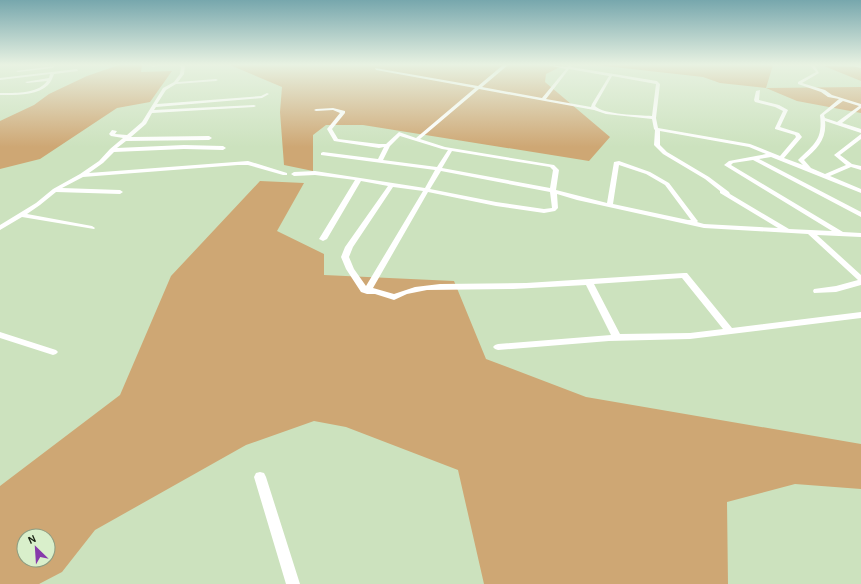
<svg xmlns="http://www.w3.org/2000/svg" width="861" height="584" font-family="'Alegreya Sans',sans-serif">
<rect width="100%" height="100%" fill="#cce2be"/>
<!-- green -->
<path fill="#cea774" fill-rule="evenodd" d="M 119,65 L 142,65 L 141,72 L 172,71 L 150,102 L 117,108 L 40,159 L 0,169 L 0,121 L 34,105 L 49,94 L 87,76 Z
M 230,65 L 564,65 L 546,74 L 545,82 L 610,137 L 589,161 L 363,125 L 326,125 L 313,135 L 313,171 L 284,165 L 280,112 L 282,87 Z
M 596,65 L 773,65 L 766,88 L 861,87 L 861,113 L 797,101 L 766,88 L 720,83 L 703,77 Z
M 824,66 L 861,67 L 861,81 Z
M 260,181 L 304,183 L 277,231 L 324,254 L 324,275 L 454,281 L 486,359 L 586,397 L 861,444 L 861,489 L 795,484 L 727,502 L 728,584 L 484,584 L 458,470 L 346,427 L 314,421 L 246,445 L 95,530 L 62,572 L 39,584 L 0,584 L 0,486 L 120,395 L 171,276 ZM 24,536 L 48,536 L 48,560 L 24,560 Z"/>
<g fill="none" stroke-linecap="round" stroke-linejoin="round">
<!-- minor -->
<path fill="#fff" fill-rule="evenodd" d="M 151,65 L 166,65 L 152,67 Z
M 178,65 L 185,66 L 184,74 L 178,82 L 216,79 L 218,80 L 216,81 L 176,84 L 166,90 L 157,104 L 261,96 L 267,93 L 269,94 L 262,98 L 156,107 L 154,110 L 254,105 L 256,106 L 254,107 L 152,113 L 146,124 L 131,137 L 209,136 L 212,138 L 209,140 L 126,141 L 117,148 L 184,145 L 223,146 L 226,148 L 223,150 L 184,149 L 114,152 L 103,163 L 89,173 L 248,161 L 287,173 L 287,175 L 283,175 L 248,165 L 238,165 L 83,177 L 62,188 L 120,190 L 123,192 L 120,194 L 56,192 L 40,205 L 27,214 L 92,226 L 95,228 L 94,229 L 22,217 L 0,230 L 0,225 L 36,203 L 53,189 L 80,174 L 99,161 L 110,149 L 123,138 L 111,136 L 109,134 L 112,130 L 117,131 L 115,134 L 127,135 L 142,122 L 163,88 L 174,82 L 180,74 L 181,67 Z
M 503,65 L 508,65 L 482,87 L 542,98 L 566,69 L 548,65 L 567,67 L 571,65 L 571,67 L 657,81 L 660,84 L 656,118 L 658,128 L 750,144 L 780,156 L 796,137 L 795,135 L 775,129 L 775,128 L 783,111 L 775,107 L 755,102 L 754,100 L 756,91 L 760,90 L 759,100 L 779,105 L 788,110 L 780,127 L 799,133 L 802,137 L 784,158 L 803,165 L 798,160 C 814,144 823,140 820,115 L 839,99 L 828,97 L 821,92 L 798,84 L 798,82 L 816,72 L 810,65 L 814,65 L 819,73 L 802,83 L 825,90 L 832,95 L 861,104 L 861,108 L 842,123 L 861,129 L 861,133 L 825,121 C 827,139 817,149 804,160 L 811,168 L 825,174 L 846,165 L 834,155 L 861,134 L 861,139 L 840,155 L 852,164 L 861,166 L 861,170 L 851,167 L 830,176 L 861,189 L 861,193 L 771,157 L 759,159 L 861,212 L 861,217 L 753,160 L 733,163 L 731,165 L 843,232 L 861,233 L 861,237 L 817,235 L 861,275 L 861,285 L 836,292 L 814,293 L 813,291 L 814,289 L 836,286 L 858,280 L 808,234 L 704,228 L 577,200 L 557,194 L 558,208 L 555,211 L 544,213 L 496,206 L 428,192 L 373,288 L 394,294 L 415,287 L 440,284 L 526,283 L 684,273 L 687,273 L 732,328 L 861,312 L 861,318 L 690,339 L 609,341 L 498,350 L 495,349 L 493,347 L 495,345 L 498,344 L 611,335 L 586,285 L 513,289 L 427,290 L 407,294 L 394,300 L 375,294 L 367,294 L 361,292 L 346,269 L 341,257 L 345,247 L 388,186 L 361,181 L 327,239 L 323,241 L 319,239 L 355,180 L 315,175 L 294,176 L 291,174 L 294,172 L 315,171 L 425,188 L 435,170 L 321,155 L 321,153 L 323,152 L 378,159 L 384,147 L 379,148 L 334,141 L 327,129 L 340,113 L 333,110 L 316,111 L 314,110 L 316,109 L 333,108 L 345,111 L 345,113 L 332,129 L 338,139 L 379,144 L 386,144 L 399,132 L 416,138 L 475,88 L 376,70 L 375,68 L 478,86 ZM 569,69 L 609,76 L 592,104 L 591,107 L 546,99 ZM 612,76 L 656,84 L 652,116 C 639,115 604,115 595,106 L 596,104 ZM 479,89 L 594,110 L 606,114 L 652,119 L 654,129 L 655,130 L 654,145 L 663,154 L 705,179 L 720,191 L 720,193 L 778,228 L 704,224 L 697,222 L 698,221 L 697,220 L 669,183 L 650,172 L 619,161 L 614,162 L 607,203 L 556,190 L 559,170 L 554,165 L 445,147 L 420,139 ZM 843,101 L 859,106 L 837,122 L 825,118 L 824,115 ZM 660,131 L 749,147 L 766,154 L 729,161 L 724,165 L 832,231 L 789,229 L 730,194 L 729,192 L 709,177 L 667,152 L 660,145 ZM 400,136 L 442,149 L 448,150 L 437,167 L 383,160 L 390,146 ZM 452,151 L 550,167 L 553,170 L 550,188 L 442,168 ZM 619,165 L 646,174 L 665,185 L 691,220 L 688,220 L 613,204 ZM 441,171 L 550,192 L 552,208 L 544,209 L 496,202 L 430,189 ZM 393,187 L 423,191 L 366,286 L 354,269 L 349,257 L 353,247 ZM 682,278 L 723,329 L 690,333 L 620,334 L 594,284 Z
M 849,65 L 861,66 L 861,68 Z
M 54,66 L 53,68 L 18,72 L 16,71 Z
M 77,69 L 78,71 L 54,74 C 53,77 51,82 48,85 C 37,96 14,95 0,95 L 0,93 C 15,93 38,94 47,81 L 27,83 L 25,82 L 49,78 L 50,74 L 0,80 L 0,78 Z
M 0,332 L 56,350 L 58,352 L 56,354 L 53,355 L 0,338 Z
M 260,472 L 264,473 L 266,477 L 300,584 L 286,584 L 254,477 L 256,473 Z"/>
</g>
<!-- sky -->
<linearGradient id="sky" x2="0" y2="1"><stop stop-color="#77a7ad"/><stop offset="0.44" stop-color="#e8f2e2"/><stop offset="1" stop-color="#e8f2e2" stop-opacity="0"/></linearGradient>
<rect width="861" height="147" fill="url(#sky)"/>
<!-- north arrow -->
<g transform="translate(36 548) rotate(335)"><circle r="19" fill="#d9efcb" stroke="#8c9c81"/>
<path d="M0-3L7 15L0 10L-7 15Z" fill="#873aab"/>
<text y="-6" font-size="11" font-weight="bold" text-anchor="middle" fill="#182012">N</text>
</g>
</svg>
